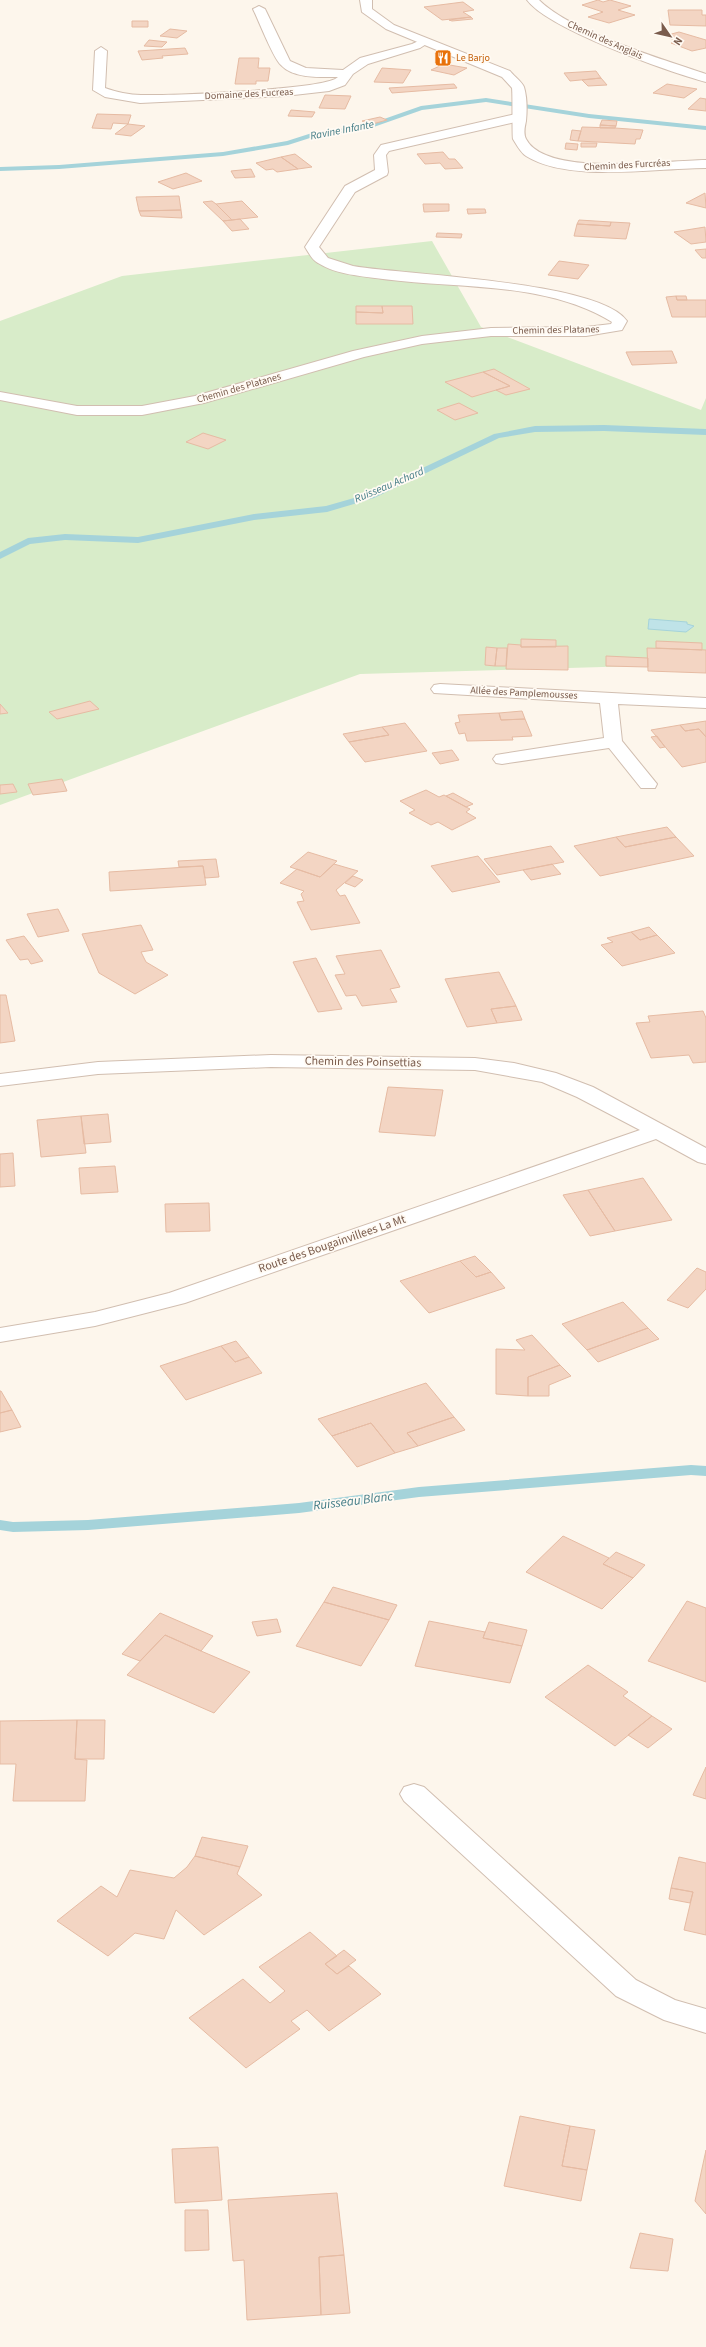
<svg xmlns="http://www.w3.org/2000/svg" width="706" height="2347" font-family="'Source Sans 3',sans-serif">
<rect width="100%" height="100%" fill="#fdf6ec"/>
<!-- green -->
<path fill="#d8ecc9" d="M 432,241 L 481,327 L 701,410 L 706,398 L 706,664 L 360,674 L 0,805 L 0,321 L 122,276 Z"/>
<!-- water -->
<path fill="#bfe3e8" stroke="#a5d3da" d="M 649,619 L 687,622 L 687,624 L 694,626 L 686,632 L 648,629 Z"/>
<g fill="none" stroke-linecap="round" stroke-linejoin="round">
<!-- stream -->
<path fill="#a5d3da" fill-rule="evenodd" d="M 486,98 L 589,114 L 706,126 L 706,130 L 589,118 L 486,102 L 422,110 L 368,129 L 313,137 L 288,145 L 223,156 L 59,169 L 0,171 L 0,167 L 59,165 L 223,152 L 287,141 L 312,133 L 367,125 L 421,106 Z
M 604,425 L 706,429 L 706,435 L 604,431 L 535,432 L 499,438 L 374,498 L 327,512 L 254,520 L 138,543 L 65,540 L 30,544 L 0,559 L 0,552 L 28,538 L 65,534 L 138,537 L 254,514 L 326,506 L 368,494 L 494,434 L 535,426 Z
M 691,1465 L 706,1466 L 706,1476 L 691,1475 L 419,1497 L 299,1513 L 88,1530 L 13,1532 L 0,1530 L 0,1520 L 13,1522 L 88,1520 L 299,1503 L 419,1487 Z"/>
</g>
<!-- building -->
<path fill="#f3d5c3" stroke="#e6bba3" d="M 598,0 L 603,2 L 610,0 L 631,6 L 618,10 L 635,15 L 609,23 L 588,17 L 603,12 L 582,5 Z
M 463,2 L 474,10 L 463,12 L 471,17 L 442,20 L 424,7 Z
M 668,10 L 702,10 L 702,15 L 706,15 L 706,26 L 670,25 Z
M 471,17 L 473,19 L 452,21 L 449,20 Z
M 132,21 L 148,21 L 148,27 L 132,27 Z
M 170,29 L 187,31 L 177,38 L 160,36 Z
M 679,32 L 706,40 L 706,48 L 692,51 L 671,43 L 678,41 L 664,36 Z
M 149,40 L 167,42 L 162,47 L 144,46 Z
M 185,48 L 188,54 L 162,56 L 163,58 L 142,60 L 138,51 Z
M 239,58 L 259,58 L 258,68 L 270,68 L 268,81 L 256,81 L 256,84 L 235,84 Z
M 444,64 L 467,68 L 454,75 L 431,70 Z
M 382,68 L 411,70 L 403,83 L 374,82 Z
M 596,71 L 601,78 L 570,81 L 564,73 Z
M 601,78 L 607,85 L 588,86 L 582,80 Z
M 454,84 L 457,88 L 392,93 L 389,88 Z
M 667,84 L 697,89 L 684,98 L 653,93 Z
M 325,95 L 351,96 L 345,109 L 319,108 Z
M 700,98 L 706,99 L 706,111 L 688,109 Z
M 291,110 L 315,112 L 312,117 L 288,116 Z
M 97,114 L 131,115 L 128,124 L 113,123 L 111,129 L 92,128 Z
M 380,117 L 387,120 L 369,125 L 362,121 Z
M 602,120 L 617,121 L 616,126 L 600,125 Z
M 128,124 L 145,126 L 131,136 L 115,134 Z
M 600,125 L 616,126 L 615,128 L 600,128 Z
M 582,127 L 615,128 L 643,130 L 640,139 L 636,139 L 635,144 L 578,141 Z
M 572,130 L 581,131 L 578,141 L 570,140 Z
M 566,143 L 578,144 L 577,150 L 565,149 Z
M 581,143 L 597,143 L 596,147 L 581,147 Z
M 443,152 L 449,159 L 455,159 L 463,168 L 445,169 L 440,163 L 425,164 L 417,154 Z
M 295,154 L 312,167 L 298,169 L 281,157 Z
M 281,157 L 298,169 L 277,172 L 273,169 L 266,170 L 256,163 Z
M 251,169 L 255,177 L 235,178 L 231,171 Z
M 186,173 L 202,181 L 173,189 L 158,182 Z
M 705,193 L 706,208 L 686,203 Z
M 179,196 L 181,210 L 139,211 L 136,197 Z
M 212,201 L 216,204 L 232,220 L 223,221 L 203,202 Z
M 242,201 L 258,217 L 232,220 L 216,204 Z
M 423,204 L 449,204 L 449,211 L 424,212 Z
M 467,209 L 485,209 L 486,213 L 468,214 Z
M 181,210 L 182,218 L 141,216 L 139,211 Z
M 240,219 L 249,229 L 232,231 L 223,221 Z
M 579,220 L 611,222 L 610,226 L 577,224 Z
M 611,222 L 630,223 L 626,239 L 574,236 L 577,224 L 610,226 Z
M 705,227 L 706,242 L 691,244 L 674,232 Z
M 437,233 L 462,234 L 461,238 L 436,237 Z
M 706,249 L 706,258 L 702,258 L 695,250 Z
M 559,261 L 589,265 L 578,279 L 548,275 Z
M 676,296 L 677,300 L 706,300 L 706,317 L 672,317 L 666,297 Z
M 676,296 L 686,296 L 687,300 L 677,300 Z
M 356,306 L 382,306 L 383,313 L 356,312 Z
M 382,306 L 412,306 L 413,324 L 356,324 L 356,312 L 383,313 Z
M 672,351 L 677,363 L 632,365 L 626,352 Z
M 494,369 L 530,389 L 506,395 L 496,390 L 510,386 L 483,372 Z
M 483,372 L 510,386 L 472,397 L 445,382 Z
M 459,403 L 478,413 L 455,420 L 437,410 Z
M 203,433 L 226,440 L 208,449 L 186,442 Z
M 521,639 L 556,640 L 556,647 L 521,647 Z
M 656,641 L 702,643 L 702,650 L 656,648 Z
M 508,644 L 521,645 L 521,647 L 568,646 L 568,670 L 506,669 Z
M 486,647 L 497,648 L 495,666 L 485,665 Z
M 497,648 L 507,648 L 506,666 L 495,666 Z
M 647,648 L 706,650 L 706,673 L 648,671 Z
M 606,656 L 648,658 L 648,667 L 606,666 Z
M 90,701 L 99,709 L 57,719 L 49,712 Z
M 0,704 L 8,713 L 0,714 Z
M 522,711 L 525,719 L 501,720 L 499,713 Z
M 499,713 L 501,720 L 525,719 L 532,736 L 512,737 L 513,740 L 467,741 L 465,733 L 459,734 L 455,723 L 460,722 L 458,715 Z
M 706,721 L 706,737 L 699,729 L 685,731 L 680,725 Z
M 405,723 L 427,751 L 365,762 L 349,742 L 389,735 L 382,727 Z
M 680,725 L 685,731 L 699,729 L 706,737 L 706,762 L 682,767 L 651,730 Z
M 382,727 L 389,735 L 349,742 L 343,734 Z
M 657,736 L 665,747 L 660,748 L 651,737 Z
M 452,750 L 459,760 L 440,764 L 432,753 Z
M 62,779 L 67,791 L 33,795 L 28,784 Z
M 13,784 L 17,792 L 0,794 L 0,785 Z
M 426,790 L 439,797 L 444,795 L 466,807 L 470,809 L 466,812 L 476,818 L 452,830 L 438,822 L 431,825 L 409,813 L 415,810 L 400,801 Z
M 453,793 L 473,804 L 466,807 L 446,796 Z
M 667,827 L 676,837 L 625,847 L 616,837 Z
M 616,837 L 625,847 L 676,837 L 694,856 L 600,876 L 574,846 Z
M 551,846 L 564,862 L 497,875 L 484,859 Z
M 308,852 L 337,861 L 320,877 L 290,867 Z
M 478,856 L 500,882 L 452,892 L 431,866 Z
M 216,859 L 219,877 L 205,878 L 203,866 L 179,867 L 178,861 Z
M 334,864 L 358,871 L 336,890 L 340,896 L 345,895 L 360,923 L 311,930 L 297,902 L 304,901 L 301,894 L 304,891 L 280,883 L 297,869 L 320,877 Z
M 552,864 L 561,874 L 531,880 L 523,870 Z
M 203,866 L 206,885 L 110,891 L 109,872 Z
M 353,876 L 363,880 L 355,887 L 345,883 Z
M 58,909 L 69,931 L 38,937 L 27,914 Z
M 141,925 L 153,950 L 141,952 L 146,962 L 168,975 L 135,994 L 99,973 L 82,934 Z
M 649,927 L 657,935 L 640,940 L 631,932 Z
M 631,932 L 640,940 L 657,935 L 675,953 L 622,966 L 601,945 L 613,942 L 607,938 Z
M 24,936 L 43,961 L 31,964 L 28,959 L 20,960 L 6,940 Z
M 381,950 L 400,987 L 390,989 L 397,1002 L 362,1006 L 356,995 L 346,996 L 335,975 L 345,974 L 336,956 Z
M 316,958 L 342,1009 L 318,1012 L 293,962 Z
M 499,972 L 516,1006 L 491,1009 L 497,1023 L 467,1027 L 445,979 Z
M 0,995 L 6,995 L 15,1041 L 0,1043 Z
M 516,1006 L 522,1020 L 497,1023 L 491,1009 Z
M 703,1011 L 706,1018 L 706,1062 L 693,1063 L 689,1055 L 651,1058 L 636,1023 L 650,1022 L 648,1016 Z
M 388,1087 L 443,1090 L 435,1136 L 379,1132 Z
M 108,1114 L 111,1142 L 84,1144 L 81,1116 Z
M 81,1116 L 86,1153 L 41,1157 L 37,1120 Z
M 13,1153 L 15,1186 L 0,1187 L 0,1154 Z
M 115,1166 L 118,1192 L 81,1194 L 79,1168 Z
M 643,1178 L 672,1220 L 615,1231 L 588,1190 Z
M 588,1190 L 615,1231 L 590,1236 L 563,1195 Z
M 209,1203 L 210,1231 L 166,1232 L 165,1204 Z
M 475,1256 L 491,1272 L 476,1277 L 460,1261 Z
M 460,1261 L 476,1277 L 491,1272 L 505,1288 L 429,1313 L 400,1281 Z
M 697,1268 L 706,1272 L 706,1289 L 688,1308 L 667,1300 Z
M 623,1302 L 648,1328 L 587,1350 L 562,1324 Z
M 648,1328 L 659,1339 L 598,1362 L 587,1350 Z
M 532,1335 L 560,1365 L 528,1377 L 528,1396 L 496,1394 L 496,1349 L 525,1350 L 516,1340 Z
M 236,1341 L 249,1357 L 235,1362 L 221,1346 Z
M 221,1346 L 235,1362 L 249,1357 L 262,1373 L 186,1400 L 160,1366 Z
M 560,1365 L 571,1376 L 549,1385 L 549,1396 L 528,1396 L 528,1377 Z
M 426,1383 L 454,1417 L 407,1433 L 418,1446 L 395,1453 L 371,1423 L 332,1436 L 318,1419 Z
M 0,1391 L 1,1391 L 12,1410 L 0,1413 Z
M 12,1410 L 21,1427 L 0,1432 L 0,1413 Z
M 454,1417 L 465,1430 L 418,1446 L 407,1433 Z
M 371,1423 L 395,1453 L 357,1467 L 332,1436 Z
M 563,1536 L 609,1558 L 603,1564 L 633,1578 L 602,1609 L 526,1572 Z
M 616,1552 L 645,1565 L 633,1578 L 603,1564 Z
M 333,1587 L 397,1605 L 389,1620 L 324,1602 Z
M 687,1601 L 706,1608 L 706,1682 L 648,1661 Z
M 324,1602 L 389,1620 L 361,1666 L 296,1646 Z
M 160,1613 L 213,1636 L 201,1651 L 165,1635 L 140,1661 L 122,1654 Z
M 277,1619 L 281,1632 L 257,1636 L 252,1622 Z
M 429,1621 L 485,1632 L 483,1638 L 522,1646 L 510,1683 L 415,1666 Z
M 489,1622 L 527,1630 L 522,1646 L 483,1638 Z
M 165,1635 L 201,1651 L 250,1672 L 214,1713 L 127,1675 Z
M 588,1665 L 628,1692 L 623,1696 L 652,1716 L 615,1746 L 545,1697 Z
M 652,1716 L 672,1729 L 648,1748 L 628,1735 Z
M 77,1720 L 75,1759 L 87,1760 L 85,1801 L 13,1801 L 16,1764 L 0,1764 L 0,1721 Z
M 77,1720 L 105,1720 L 104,1759 L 75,1759 Z
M 706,1767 L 706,1799 L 693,1795 Z
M 202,1837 L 248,1846 L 240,1867 L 195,1856 Z
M 195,1856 L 240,1867 L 237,1874 L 262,1895 L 204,1935 L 176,1910 L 164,1939 L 135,1933 L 108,1956 L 57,1921 L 101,1886 L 117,1897 L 130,1870 L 174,1878 L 187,1867 Z
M 679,1857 L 706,1863 L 706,1935 L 684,1930 L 693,1892 L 671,1888 Z
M 671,1888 L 693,1892 L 690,1903 L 669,1899 Z
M 310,1932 L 337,1956 L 325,1964 L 337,1974 L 349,1966 L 381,1994 L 329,2031 L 307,2010 L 291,2021 L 300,2029 L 246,2068 L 189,2018 L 243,1979 L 270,2003 L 285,1991 L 259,1967 Z
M 344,1950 L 356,1960 L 337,1974 L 325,1964 Z
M 520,2116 L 570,2126 L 562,2166 L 587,2170 L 581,2201 L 504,2186 Z
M 570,2126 L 595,2130 L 587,2170 L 562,2166 Z
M 218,2147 L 222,2200 L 175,2203 L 172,2149 Z
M 706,2150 L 706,2214 L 695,2201 Z
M 337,2193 L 344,2255 L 319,2257 L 321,2315 L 247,2320 L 244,2260 L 233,2261 L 228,2200 Z
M 185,2210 L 208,2210 L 209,2250 L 185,2251 Z
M 640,2233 L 673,2239 L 668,2271 L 630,2268 Z
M 344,2255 L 350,2313 L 321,2315 L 319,2257 Z"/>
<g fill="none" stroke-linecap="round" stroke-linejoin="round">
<!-- minor casing -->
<g stroke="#d1beb0" stroke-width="2">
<path id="minor" d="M 259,6 L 265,9 L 290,61 L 306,68 L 343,70 L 360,58 L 412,44 L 425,38 L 431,41 L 420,48 L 368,64 L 353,74 L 345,85 L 329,91 L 285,96 L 140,103 L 105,97 L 93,90 L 95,51 L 101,47 L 107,51 L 105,88 C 116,92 130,95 141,95 C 167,96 327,90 338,77 C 321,77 294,79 281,65 C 273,58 259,21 253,9 Z
M 520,113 L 526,117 L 524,120 L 389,151 L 386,155 L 388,172 L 387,175 L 355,192 L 319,247 L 328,258 L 353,266 C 405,275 599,281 627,321 L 622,330 L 586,336 L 491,336 L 422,344 L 364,357 L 204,403 L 142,415 L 77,415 L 0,400 L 0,392 L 77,406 L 142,406 L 195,396 L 353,351 L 422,336 L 491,328 L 586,327 L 611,324 L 612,322 C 546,281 458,289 383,279 C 362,276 337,275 318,263 C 312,260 309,253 305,247 L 345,186 L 375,170 L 374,155 L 381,145 Z
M 440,684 L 706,698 L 706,708 L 618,704 L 622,741 L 657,784 L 655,788 L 641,788 L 609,748 L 502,764 L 496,763 L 493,759 L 496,755 L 502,754 L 604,738 L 600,703 L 434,693 L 431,689 L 434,685 Z
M 271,1055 L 475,1058 L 514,1063 L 556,1073 L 593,1087 L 706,1148 L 706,1164 L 698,1162 L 656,1139 L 185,1303 L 95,1326 L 0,1342 L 0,1328 L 95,1312 L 169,1293 L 640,1130 L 577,1097 L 542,1082 L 475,1070 L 271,1067 L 98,1074 L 0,1086 L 0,1074 L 98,1062 Z
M 414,1784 L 424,1787 L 636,1980 L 675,2000 L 706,2009 L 706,2033 L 664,2020 L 616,1996 L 404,1801 L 400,1794 L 404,1787 Z"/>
</g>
<!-- tertiary casing -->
<g stroke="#d1beb0" stroke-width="2">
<path id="tertiary" d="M 360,0 L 372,0 L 372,9 L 394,25 L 510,71 C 514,76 522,82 524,87 C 527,97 527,111 526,121 C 525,126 523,133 526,139 C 546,178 666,160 706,160 L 706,168 C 656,168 569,183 526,156 C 521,153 516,144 513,139 C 512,136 513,96 512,88 L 502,77 L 386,29 L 362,12 Z
M 527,0 L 539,0 C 571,32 662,59 706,74 L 706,82 C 669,72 548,29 527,0 Z"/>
</g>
<!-- minor -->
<use href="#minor" fill="#fff" fill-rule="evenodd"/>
<!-- tertiary -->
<use href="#tertiary" fill="#fff" fill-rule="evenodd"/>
</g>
<!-- icons -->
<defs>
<g id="restaurant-square" transform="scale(0.9)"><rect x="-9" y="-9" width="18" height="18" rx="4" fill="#e8710a" stroke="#fffaf3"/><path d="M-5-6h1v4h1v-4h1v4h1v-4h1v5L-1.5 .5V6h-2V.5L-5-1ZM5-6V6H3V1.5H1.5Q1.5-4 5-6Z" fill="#fff"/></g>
</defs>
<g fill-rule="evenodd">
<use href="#restaurant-square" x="443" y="58"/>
</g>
<g text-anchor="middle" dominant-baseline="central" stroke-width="3.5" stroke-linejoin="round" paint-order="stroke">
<!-- far-street labels -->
<g font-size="10" fill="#7a5c4d" stroke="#fffaf3">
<text transform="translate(605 40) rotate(24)">Chemin des Anglais</text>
<text transform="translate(249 94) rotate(-3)">Domaine des Fucreas</text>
<text transform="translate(627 165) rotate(-3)">Chemin des Furcréas</text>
<text transform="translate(556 330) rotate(-1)">Chemin des Platanes</text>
<text transform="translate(239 388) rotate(-16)">Chemin des Platanes</text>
<text transform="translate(524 693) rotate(3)">Allée des Pamplemousses</text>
</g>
<!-- far-food labels -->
<g font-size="10" fill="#c56008" stroke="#fffaf3" text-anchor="start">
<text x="456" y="58">Le Barjo</text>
</g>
<!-- far-water labels -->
<g font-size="11" font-style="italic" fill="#437c86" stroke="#fffaf3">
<text transform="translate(342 130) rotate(-11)">Ravine Infante</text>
<text transform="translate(389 485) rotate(-23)">Ruisseau Achard</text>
</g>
<!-- street labels -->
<g font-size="12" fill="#7a5c4d" stroke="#fffaf3">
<text transform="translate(363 1062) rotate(1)">Chemin des Poinsettias</text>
<text transform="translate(332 1244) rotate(-19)">Route des Bougainvillees La Mt</text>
</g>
<!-- water labels -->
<g font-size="13" font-style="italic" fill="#437c86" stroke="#fffaf3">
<text transform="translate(353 1501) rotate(-7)">Ruisseau Blanc</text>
</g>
</g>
<!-- north arrow -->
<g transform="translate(670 36) rotate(124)" stroke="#fffaf3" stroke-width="3" paint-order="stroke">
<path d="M0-3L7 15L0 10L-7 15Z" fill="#7a5c4d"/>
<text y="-6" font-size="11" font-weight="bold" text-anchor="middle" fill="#7a5c4d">N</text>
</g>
</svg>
